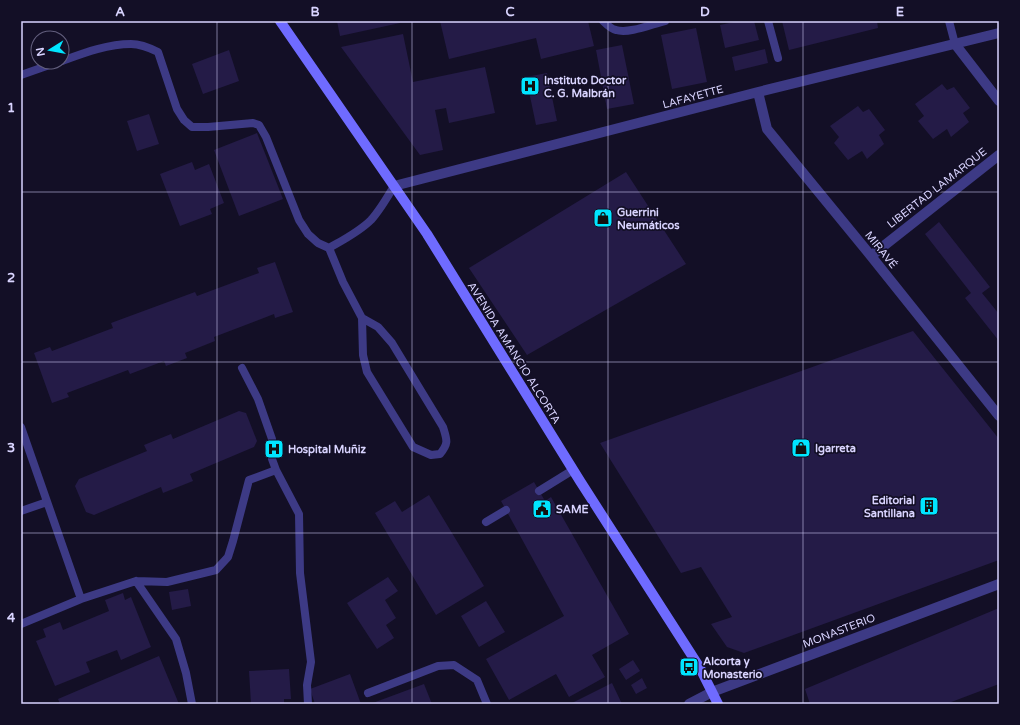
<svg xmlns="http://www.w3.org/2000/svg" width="1020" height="725" font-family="'Varela Round',sans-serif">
<rect width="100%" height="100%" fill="#130f26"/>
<!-- building -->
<path fill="#241b47" d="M 337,21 L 400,21 L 400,23 L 340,36 Z
M 440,21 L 588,21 L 594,46 L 541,59 L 536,38 L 449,59 Z
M 739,21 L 754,21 L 759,40 L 725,48 L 720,25 Z
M 782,21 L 877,21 L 878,28 L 789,50 Z
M 696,28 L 707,82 L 672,89 L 661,35 Z
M 403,34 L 413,82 L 485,67 L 495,113 L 449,123 L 446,108 L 435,110 L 443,150 L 420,155 L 341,47 Z
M 622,45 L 634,104 L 607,109 L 596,50 Z
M 765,49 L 768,63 L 735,71 L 732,57 Z
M 229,50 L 239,81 L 203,94 L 192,64 Z
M 547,73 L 557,121 L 536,125 L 526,77 Z
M 942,84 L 947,90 L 954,87 L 970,108 L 963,113 L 969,122 L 951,137 L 947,129 L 933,139 L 918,121 L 924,116 L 915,104 Z
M 858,106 L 863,112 L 869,109 L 885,130 L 879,135 L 884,144 L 867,159 L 862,151 L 848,160 L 834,143 L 839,137 L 830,126 Z
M 149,114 L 159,144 L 137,151 L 127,121 Z
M 257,133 L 283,199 L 239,216 L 214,150 Z
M 192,162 L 195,170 L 209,164 L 224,203 L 210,209 L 212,214 L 180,226 L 160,174 Z
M 626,172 L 686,264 L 527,355 L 469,268 Z
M 939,222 L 990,287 L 982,293 L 999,314 L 999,341 L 965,298 L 971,293 L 925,234 Z
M 275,262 L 293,312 L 275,318 L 274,314 L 214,337 L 215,341 L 185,353 L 187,358 L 166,366 L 164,361 L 130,374 L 128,370 L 67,393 L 69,397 L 52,403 L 34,353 L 50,347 L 52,351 L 113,328 L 111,323 L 195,292 L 197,296 L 259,273 L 257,268 Z
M 913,331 L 999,439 L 999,560 L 744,653 L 727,647 L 711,624 L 732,617 L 701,567 L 681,573 L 600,443 Z
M 239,411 L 246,413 L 257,441 L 254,447 L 190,474 L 193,481 L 163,493 L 161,487 L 94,515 L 86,512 L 75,486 L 79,479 L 147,451 L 144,445 L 171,434 L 173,439 Z
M 534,482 L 545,501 L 551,497 L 629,634 L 592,655 L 605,677 L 569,697 L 556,674 L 509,700 L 486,659 L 564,616 L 501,501 Z
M 429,495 L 484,586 L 436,615 L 375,513 L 395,501 L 402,512 Z
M 388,577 L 398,591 L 385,600 L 396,618 L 386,625 L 394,638 L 377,649 L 347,603 Z
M 188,589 L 191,606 L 172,610 L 169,592 Z
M 123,593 L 125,600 L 131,597 L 151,647 L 121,660 L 117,650 L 86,662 L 90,672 L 55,686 L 36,641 L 46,637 L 43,629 L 60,622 L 63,630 L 109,611 L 105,600 Z
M 486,601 L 505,632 L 479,647 L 461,616 Z
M 999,608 L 999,684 L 946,704 L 810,704 L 805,689 Z
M 159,656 L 179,704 L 60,704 L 58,699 Z
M 633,660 L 640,671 L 626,680 L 619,669 Z
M 289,669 L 291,699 L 284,699 L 284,704 L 251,704 L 249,671 Z
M 350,674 L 361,704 L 315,704 L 310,689 Z
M 642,678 L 647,688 L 636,694 L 631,685 Z
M 612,683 L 622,704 L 570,704 Z
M 424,684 L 432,704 L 370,704 Z"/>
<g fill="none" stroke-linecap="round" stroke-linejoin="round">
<!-- lane -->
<path stroke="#3d3a85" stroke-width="8" d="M 603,21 C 607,25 611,29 616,30 C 629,34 652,24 665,21
M 768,21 L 778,58
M 949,21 L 955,44
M 62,61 C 84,53 108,44 131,44 C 141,44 150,48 158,52 L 177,109 L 184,120 L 192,127 L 208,127 L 253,123 L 259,125 L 266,137 L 299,220 L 308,234 L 318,243 L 329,248 L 343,282 L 362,318 L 378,327 L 392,343 L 443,427 C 447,440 449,443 440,454 L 431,455 L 413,447 L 367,372 L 363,355 L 362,318
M 21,75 L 58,62
M 329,248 C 343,240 359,232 371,220 C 380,210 387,198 394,186
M 242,368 L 258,399 L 272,439 L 272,459 L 276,470 L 299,514 L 300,573 L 311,662 L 307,685 L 308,704
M 21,427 L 81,599
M 539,491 L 573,470
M 21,511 L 47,502
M 486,522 L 506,510
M 136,581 L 176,639 L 186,673 L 192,704
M 21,624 L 81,599 L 136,581 L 167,582 L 216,570 L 228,557 L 233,541 L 249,480 L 276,470
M 368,693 L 438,666 L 454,665 L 477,680 L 487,704"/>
<!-- street -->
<path stroke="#3d3a85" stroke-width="10" d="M 955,44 L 999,101
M 758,92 L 767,129 L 871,256 L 999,416
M 394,186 L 758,92 L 999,33
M 871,256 L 999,155
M 689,704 L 712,692 L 999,584"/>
<!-- secondary -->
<path stroke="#6f6bff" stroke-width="10" d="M 280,21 L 427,234 L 580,481 L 700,668 L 718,704"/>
</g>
<!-- grid -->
<path fill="none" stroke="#d9d4ff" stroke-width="1" stroke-opacity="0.55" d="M 217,21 L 217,704M 412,21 L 412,704M 608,21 L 608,704M 803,21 L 803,704M 21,192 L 999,192M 21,362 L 999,362M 21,533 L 999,533"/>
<!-- icons -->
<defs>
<g id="hospital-square" transform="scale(1)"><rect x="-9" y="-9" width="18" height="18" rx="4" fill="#00e5ff" stroke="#130f26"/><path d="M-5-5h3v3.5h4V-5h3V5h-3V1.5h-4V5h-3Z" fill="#111"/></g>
<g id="shop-square" transform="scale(1)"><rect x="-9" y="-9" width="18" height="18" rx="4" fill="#00e5ff" stroke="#130f26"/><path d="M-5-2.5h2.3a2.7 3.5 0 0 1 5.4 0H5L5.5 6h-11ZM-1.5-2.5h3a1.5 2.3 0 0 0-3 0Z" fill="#111"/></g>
<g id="building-square" transform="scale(1)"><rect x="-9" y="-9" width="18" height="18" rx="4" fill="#00e5ff" stroke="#130f26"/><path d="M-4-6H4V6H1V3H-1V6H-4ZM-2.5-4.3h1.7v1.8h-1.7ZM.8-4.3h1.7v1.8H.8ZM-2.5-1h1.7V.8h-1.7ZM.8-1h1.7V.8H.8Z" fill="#111"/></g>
<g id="civic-square" transform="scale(1)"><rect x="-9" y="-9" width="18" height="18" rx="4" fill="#00e5ff" stroke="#130f26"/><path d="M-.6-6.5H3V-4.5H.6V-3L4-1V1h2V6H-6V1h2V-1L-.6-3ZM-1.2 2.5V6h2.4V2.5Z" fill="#111"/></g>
<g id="bus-square" transform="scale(1)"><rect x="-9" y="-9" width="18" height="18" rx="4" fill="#00e5ff" stroke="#130f26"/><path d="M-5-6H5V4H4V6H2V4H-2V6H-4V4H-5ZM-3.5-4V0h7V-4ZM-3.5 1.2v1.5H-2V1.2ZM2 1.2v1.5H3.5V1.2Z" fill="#111"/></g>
</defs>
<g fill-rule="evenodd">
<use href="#hospital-square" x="530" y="86"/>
<use href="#shop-square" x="603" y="218"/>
<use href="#shop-square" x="801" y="448"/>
<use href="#hospital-square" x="274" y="449"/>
<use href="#building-square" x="929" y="506"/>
<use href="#civic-square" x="542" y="509"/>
<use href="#bus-square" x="689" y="667"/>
</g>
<g text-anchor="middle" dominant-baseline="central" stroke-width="3.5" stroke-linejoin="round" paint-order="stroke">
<!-- poi labels -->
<g font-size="11" font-weight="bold" fill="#d9d4ff" stroke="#130f26" text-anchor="start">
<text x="544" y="80">Instituto Doctor<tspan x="544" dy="13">C. G. Malbrán</tspan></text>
<text x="617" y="212">Guerrini<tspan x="617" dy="13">Neumáticos</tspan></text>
<text x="815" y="448">Igarreta</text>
<text x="288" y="449">Hospital Muñiz</text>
<text x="915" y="500" text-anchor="end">Editorial<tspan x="915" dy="13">Santillana</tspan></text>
<text x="556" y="509">SAME</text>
<text x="703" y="661">Alcorta y<tspan x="703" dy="13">Monasterio</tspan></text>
</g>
<!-- street labels -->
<g font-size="11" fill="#d9d4ff" stroke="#130f26">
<text transform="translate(693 97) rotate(-15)">LAFAYETTE</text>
<text transform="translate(937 188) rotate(-38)">LIBERTAD LAMARQUE</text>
<text transform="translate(881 250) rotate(51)">MIRAVÉ</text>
<text transform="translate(514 353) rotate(58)">AVENIDA AMANCIO ALCORTA</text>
<text transform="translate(839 631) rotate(-21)">MONASTERIO</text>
</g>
</g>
<!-- border -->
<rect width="1020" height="725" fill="none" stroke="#130f26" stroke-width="44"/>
<!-- north arrow -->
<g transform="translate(50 50) rotate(259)"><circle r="19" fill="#130f26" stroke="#625e7d"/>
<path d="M0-3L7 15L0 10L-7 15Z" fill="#00e5ff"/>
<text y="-6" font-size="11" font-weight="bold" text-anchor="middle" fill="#d9d4ff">N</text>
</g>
<rect x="22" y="22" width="976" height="681" fill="none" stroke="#d9d4ff" stroke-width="1.5"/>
<g font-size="13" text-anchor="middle" font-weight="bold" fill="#d9d4ff">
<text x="120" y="16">A</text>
<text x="315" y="16">B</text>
<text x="510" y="16">C</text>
<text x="705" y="16">D</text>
<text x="900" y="16">E</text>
<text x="11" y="112">1</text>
<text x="11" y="282">2</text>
<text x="11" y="452">3</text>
<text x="11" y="622">4</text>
</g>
</svg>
